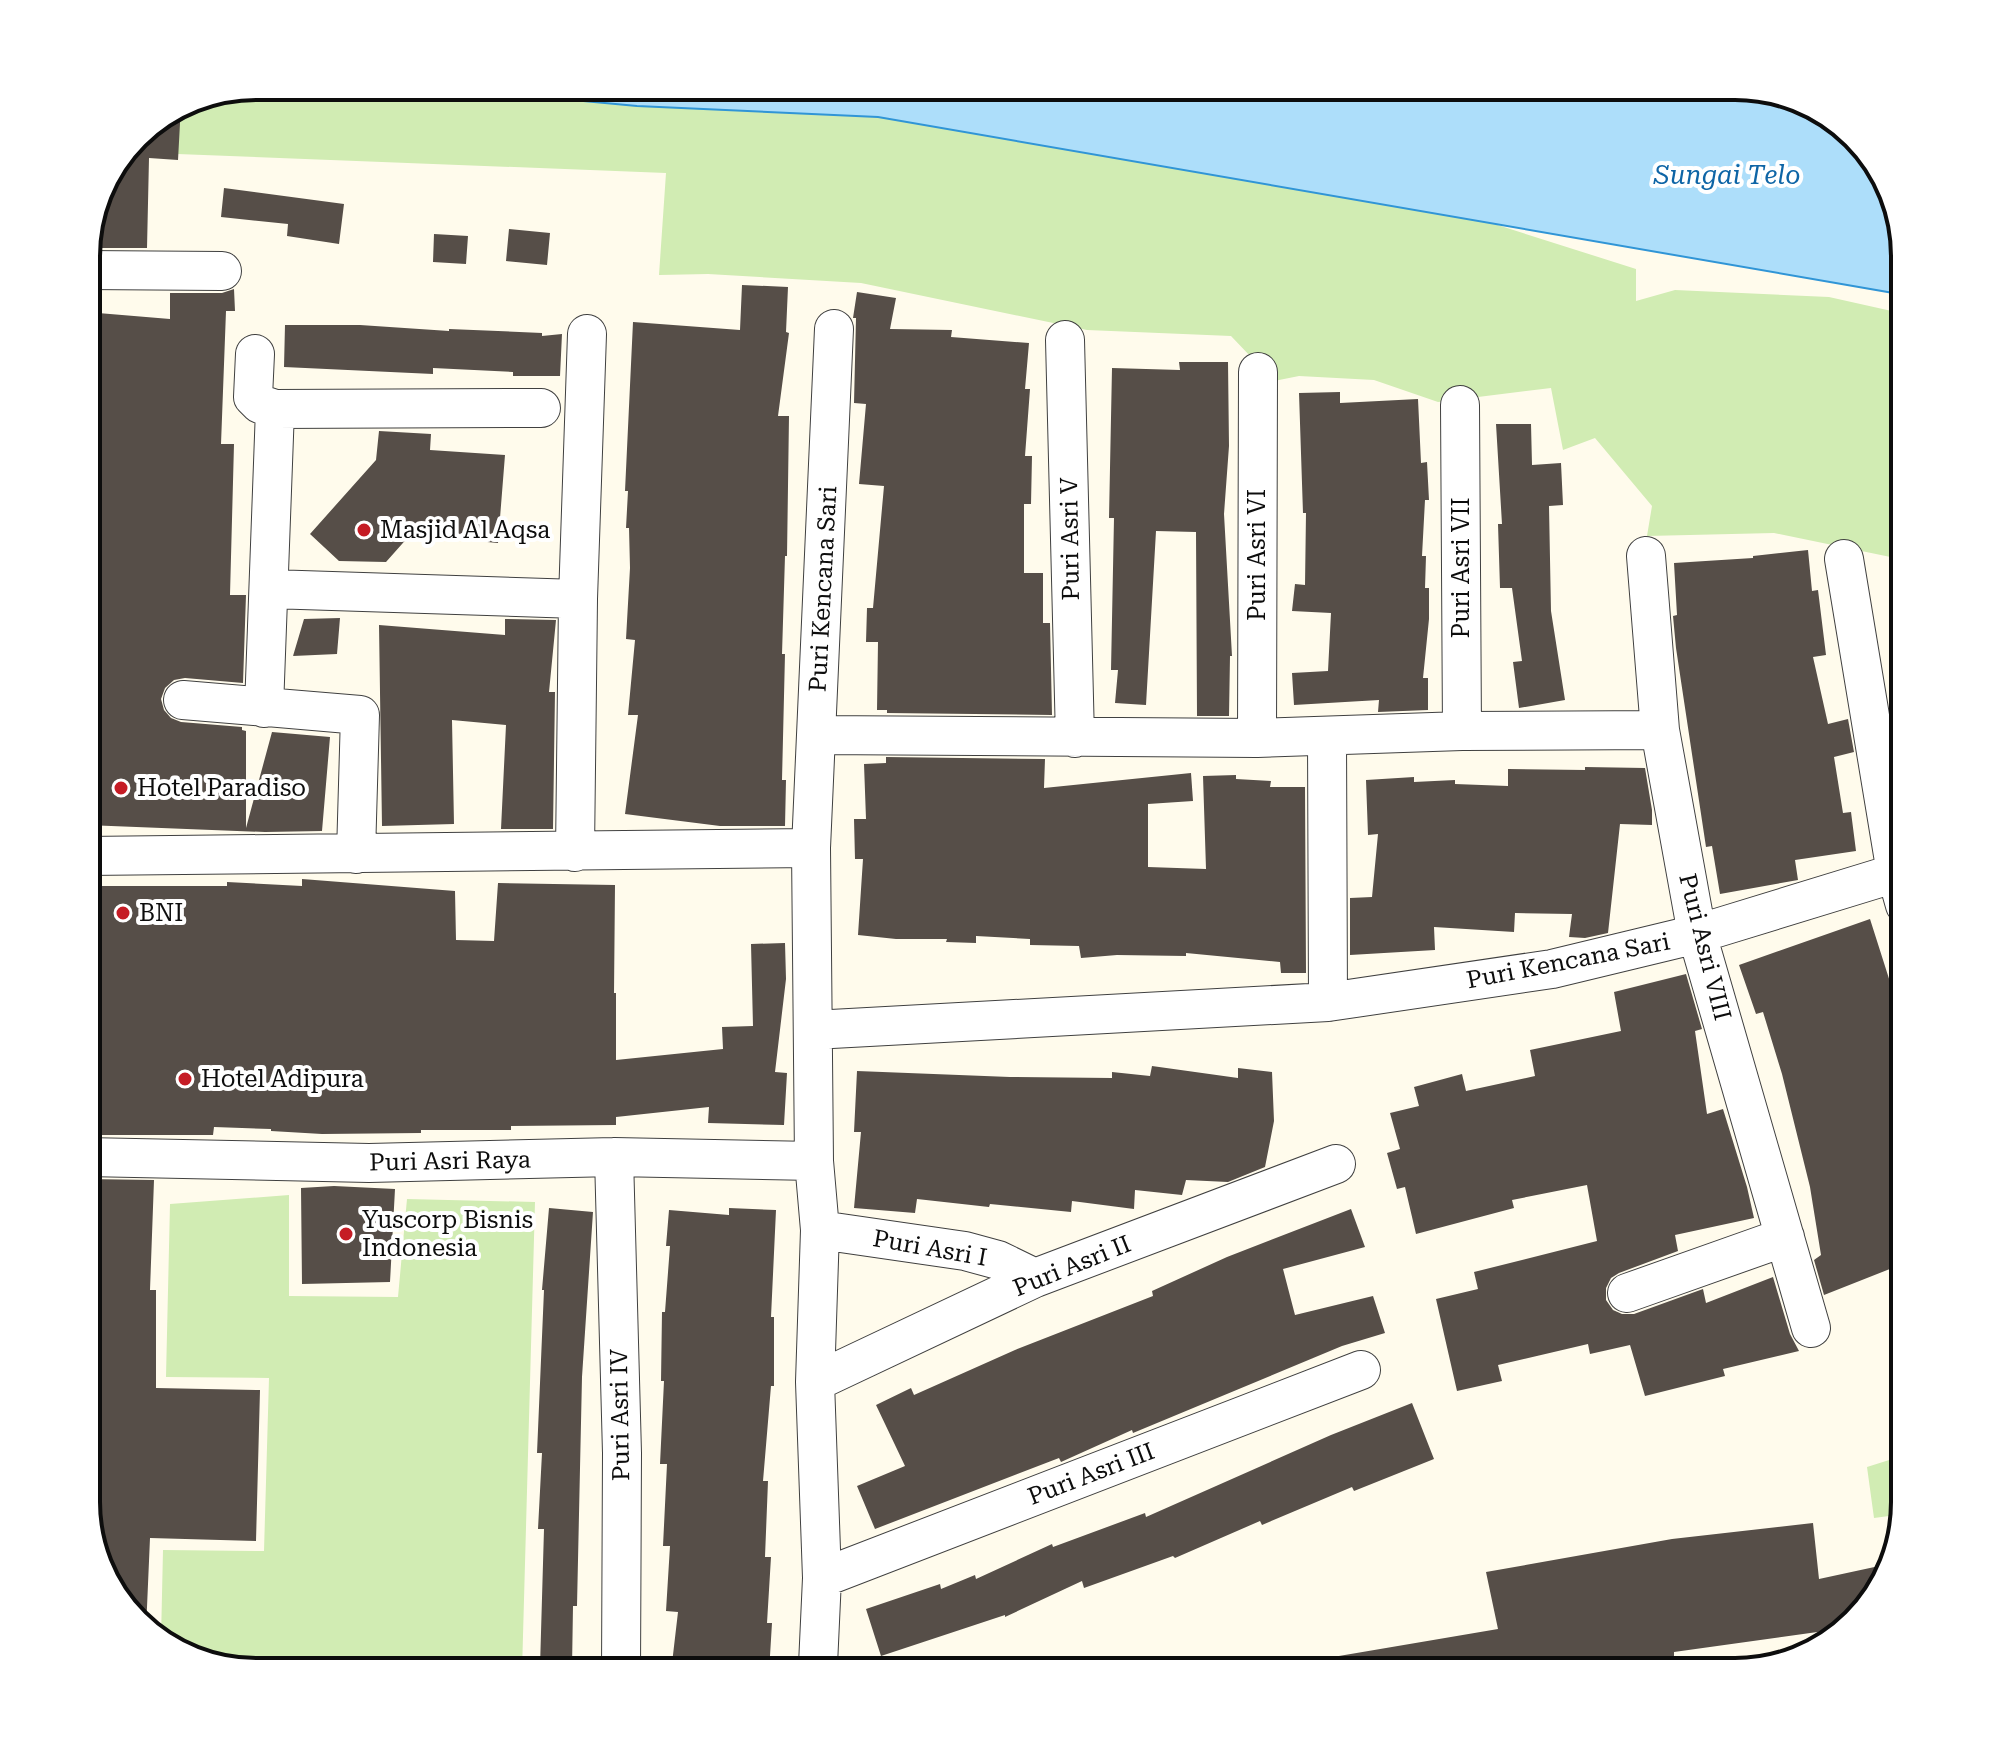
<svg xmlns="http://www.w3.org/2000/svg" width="1991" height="1758" font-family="'Roboto Serif',serif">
<rect width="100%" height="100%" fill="#fffbec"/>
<!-- green -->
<path fill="#d1ecb3" d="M 256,86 L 807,86 L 1129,108 L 1636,269 L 1636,301 L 1675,290 L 1829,297 L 1905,314 L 1905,560 L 1774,533 L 1647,536 L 1652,506 L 1595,438 L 1563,450 L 1551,388 L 1438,402 L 1374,380 L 1299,376 L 1274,381 L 1231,336 L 1087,330 L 861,283 L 708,274 L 659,275 L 666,173 L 125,152 L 144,128 L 191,99 Z
M 289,1195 L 289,1296 L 398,1297 L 407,1199 L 535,1202 L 522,1672 L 255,1672 L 190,1659 L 161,1639 L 163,1550 L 264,1551 L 269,1378 L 166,1377 L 170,1204 Z
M 1905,1455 L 1904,1514 L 1874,1518 L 1867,1467 Z"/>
<!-- water -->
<path fill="#addefa" stroke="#3095d6" stroke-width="2" d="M 421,86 L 1736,86 L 1801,99 L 1855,135 L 1892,190 L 1905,256 L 1905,295 L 878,117 L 637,106 Z"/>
<!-- building -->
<path fill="#564e48" d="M 181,105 L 178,160 L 149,158 L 147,248 L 86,248 L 103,181 L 144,128 Z
M 224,188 L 344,204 L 339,244 L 287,236 L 288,224 L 221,217 Z
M 509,229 L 550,233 L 547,265 L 506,261 Z
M 434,234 L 468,236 L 466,264 L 433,262 Z
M 742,285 L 788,287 L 786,332 L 789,333 L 778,416 L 789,416 L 787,556 L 785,556 L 782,654 L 785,654 L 782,780 L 786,780 L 785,826 L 720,826 L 625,814 L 638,715 L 628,715 L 635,640 L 626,639 L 630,568 L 629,528 L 626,528 L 628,491 L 625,491 L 633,322 L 740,330 Z
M 234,289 L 235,311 L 226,311 L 221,444 L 234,444 L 230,595 L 246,595 L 243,683 L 185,678 L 174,680 L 165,688 L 161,699 L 164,710 L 171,718 L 181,722 L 242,727 L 242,730 L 246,731 L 246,828 L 272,732 L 330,737 L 322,831 L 265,832 L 86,825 L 86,312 L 170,319 L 170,293 L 222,293 Z
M 857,292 L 896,298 L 890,329 L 952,330 L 951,337 L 1029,343 L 1025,389 L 1030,389 L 1025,456 L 1032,456 L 1031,504 L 1024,504 L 1024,573 L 1043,573 L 1043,623 L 1050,623 L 1052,715 L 887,713 L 887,710 L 877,710 L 878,642 L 866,642 L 867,608 L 873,608 L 884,486 L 859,484 L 866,404 L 854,403 L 856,318 L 853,318 Z
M 285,325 L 360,325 L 449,331 L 449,329 L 542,333 L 542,336 L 562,334 L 560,376 L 513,376 L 513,372 L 433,368 L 433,374 L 284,367 Z
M 1179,362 L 1228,362 L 1229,446 L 1224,514 L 1232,656 L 1230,656 L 1229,716 L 1197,716 L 1196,532 L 1156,531 L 1146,705 L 1115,703 L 1118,670 L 1111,670 L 1114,518 L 1109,518 L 1112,368 L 1180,370 Z
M 1340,392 L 1340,403 L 1418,399 L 1421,463 L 1427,462 L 1429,500 L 1425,500 L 1422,556 L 1426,556 L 1425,588 L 1429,588 L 1429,619 L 1423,678 L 1428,678 L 1428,710 L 1378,712 L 1379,700 L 1294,705 L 1292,673 L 1328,671 L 1331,613 L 1292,611 L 1295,584 L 1305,585 L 1306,513 L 1303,513 L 1299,393 Z
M 1496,424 L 1531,424 L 1532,465 L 1561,463 L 1563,505 L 1549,506 L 1551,611 L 1565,700 L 1519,708 L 1513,662 L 1522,661 L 1512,588 L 1500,588 L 1498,524 L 1502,524 Z
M 379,431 L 431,434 L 430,450 L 505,455 L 498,543 L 410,535 L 386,562 L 339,561 L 310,534 L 376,460 Z
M 1808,550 L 1812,591 L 1818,590 L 1826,655 L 1813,657 L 1828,724 L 1848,719 L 1854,752 L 1834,757 L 1843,813 L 1851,812 L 1856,851 L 1795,860 L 1798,880 L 1720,894 L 1712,846 L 1706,847 L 1676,648 L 1673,616 L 1677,615 L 1674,563 L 1753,558 L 1753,556 Z
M 340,618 L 337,654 L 293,656 L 304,619 Z
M 505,619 L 556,620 L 549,692 L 555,692 L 553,829 L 501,829 L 506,725 L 452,720 L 454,824 L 382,826 L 379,625 L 505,635 Z
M 1905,706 L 1905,741 L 1897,743 L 1891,709 Z
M 886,757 L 1045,759 L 1044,788 L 1191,773 L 1193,801 L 1148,804 L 1148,867 L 1206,869 L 1203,776 L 1236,775 L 1236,779 L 1271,781 L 1270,787 L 1305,787 L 1306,973 L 1281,973 L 1280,962 L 1186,953 L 1186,956 L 1117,955 L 1081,958 L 1079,946 L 1030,945 L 1030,939 L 976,936 L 976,943 L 946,942 L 947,939 L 896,939 L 858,935 L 863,859 L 855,859 L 854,819 L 866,819 L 864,764 L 886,763 Z
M 1585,767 L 1645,768 L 1652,810 L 1652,825 L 1620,824 L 1608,933 L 1585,938 L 1569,937 L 1572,914 L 1515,913 L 1514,932 L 1434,927 L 1435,950 L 1350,955 L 1350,898 L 1372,897 L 1378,834 L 1368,835 L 1366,780 L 1414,777 L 1414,782 L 1455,780 L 1455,784 L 1508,786 L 1508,769 L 1585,770 Z
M 302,879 L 455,891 L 456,940 L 494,941 L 498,883 L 615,885 L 614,993 L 616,993 L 616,1060 L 723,1049 L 722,1027 L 753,1026 L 751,944 L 785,943 L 786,979 L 775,1072 L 787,1073 L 784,1125 L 708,1123 L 709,1107 L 616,1117 L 616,1125 L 511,1126 L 511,1130 L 421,1130 L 421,1133 L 322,1134 L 271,1131 L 271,1129 L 214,1127 L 213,1135 L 86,1135 L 86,886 L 227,886 L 227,882 L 302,886 Z
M 1870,919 L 1905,1029 L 1905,1263 L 1824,1295 L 1814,1260 L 1821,1255 L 1810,1187 L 1782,1074 L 1763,1012 L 1756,1014 L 1739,965 Z
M 1686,974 L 1702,1029 L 1695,1031 L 1707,1114 L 1723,1109 L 1747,1187 L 1754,1218 L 1675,1235 L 1678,1251 L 1619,1273 L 1611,1278 L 1606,1288 L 1606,1300 L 1613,1310 L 1622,1314 L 1634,1314 L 1703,1289 L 1706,1303 L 1773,1277 L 1790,1334 L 1799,1351 L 1723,1369 L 1725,1376 L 1645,1396 L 1630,1345 L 1590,1354 L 1588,1344 L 1498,1365 L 1502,1381 L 1457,1391 L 1436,1299 L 1478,1289 L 1474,1272 L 1597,1241 L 1587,1185 L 1512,1200 L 1514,1208 L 1416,1234 L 1405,1187 L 1397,1189 L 1387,1153 L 1400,1149 L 1390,1113 L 1419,1106 L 1414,1087 L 1462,1074 L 1466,1091 L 1535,1076 L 1530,1050 L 1621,1031 L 1614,992 Z
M 1152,1066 L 1238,1078 L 1238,1068 L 1272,1072 L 1274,1121 L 1265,1167 L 1228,1182 L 1186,1180 L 1182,1195 L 1135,1190 L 1134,1209 L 1072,1201 L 1071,1212 L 990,1204 L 989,1207 L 917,1199 L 915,1213 L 854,1208 L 861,1132 L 854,1132 L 857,1071 L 1010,1077 L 1112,1078 L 1112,1072 L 1150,1076 Z
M 86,1179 L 154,1180 L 150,1290 L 156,1290 L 156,1388 L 260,1390 L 256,1541 L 150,1538 L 146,1630 L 136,1623 L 103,1577 L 86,1513 Z
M 334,1186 L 395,1189 L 390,1282 L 302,1284 L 301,1188 Z
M 549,1208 L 593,1212 L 582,1377 L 577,1606 L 573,1606 L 572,1668 L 540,1667 L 544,1529 L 538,1529 L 542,1453 L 537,1453 L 544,1290 L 542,1290 Z
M 729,1208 L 776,1210 L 771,1317 L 774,1317 L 774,1386 L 771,1386 L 763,1481 L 768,1481 L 765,1557 L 771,1557 L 767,1623 L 772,1623 L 769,1672 L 671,1672 L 678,1612 L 666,1611 L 670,1546 L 663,1546 L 667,1464 L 660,1464 L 664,1381 L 661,1381 L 662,1312 L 665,1312 L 670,1246 L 666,1246 L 669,1210 L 729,1215 Z
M 1351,1209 L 1365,1247 L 1283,1269 L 1295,1315 L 1373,1296 L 1385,1333 L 1342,1346 L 1133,1433 L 1132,1430 L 1061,1462 L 1059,1458 L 875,1529 L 857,1486 L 905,1466 L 876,1405 L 911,1388 L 914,1395 L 1015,1350 L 1153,1296 L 1152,1291 L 1227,1257 Z
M 1412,1403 L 1434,1459 L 1354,1491 L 1352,1487 L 1262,1525 L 1260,1521 L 1175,1558 L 1173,1556 L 1084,1588 L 1082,1581 L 1005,1617 L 1005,1615 L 881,1656 L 866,1609 L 940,1584 L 941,1589 L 975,1575 L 976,1579 L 1052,1544 L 1053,1547 L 1145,1513 L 1146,1517 L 1331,1435 Z
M 1813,1523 L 1819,1579 L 1893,1563 L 1856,1622 L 1846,1628 L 1674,1652 L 1674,1656 L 1566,1672 L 1335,1672 L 1333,1657 L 1498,1629 L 1486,1572 L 1672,1539 Z"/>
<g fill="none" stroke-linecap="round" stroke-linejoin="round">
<!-- minor casing -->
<g stroke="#404040" stroke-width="40">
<path id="minor" d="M 86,270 L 222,271
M 1065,340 L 1075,738
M 255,354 L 253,397 L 260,404 L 275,409 L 264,708
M 1460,405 L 1462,731
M 275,409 L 541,408
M 1646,556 L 1660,730 L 1697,934 L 1811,1328
M 1844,559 L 1896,873 L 1905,905
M 270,589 L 578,599
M 183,700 L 360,715 L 356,854
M 816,735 L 1257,738 L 1462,731 L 1660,730
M 1327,737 L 1328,1002
M 1257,738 L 1258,372
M 575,852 L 578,599 L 587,334
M 86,856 L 811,848
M 813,1030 L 1328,1002 L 1552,969 L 1697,934 L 1896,873
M 86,1157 L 369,1163 L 614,1157 L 814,1161
M 614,1157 L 622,1453 L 621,1672
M 820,1230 L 965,1251 L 998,1260 L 1035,1278
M 1627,1293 L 1785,1237
M 815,1382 L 1035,1278 L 1336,1164
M 822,1578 L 1361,1370
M 814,1672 L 818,1665 L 822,1578 L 815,1382 L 820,1230 L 814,1161 L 811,848 L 834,329"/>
</g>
<!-- minor -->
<use href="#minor" stroke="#fff" stroke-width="38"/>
</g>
<!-- markers -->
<g fill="#c51c25" stroke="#fff" stroke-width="3">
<circle cx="364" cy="530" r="8"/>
<circle cx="121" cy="788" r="8"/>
<circle cx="123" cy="913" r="8"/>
<circle cx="185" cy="1079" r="8"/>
<circle cx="346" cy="1234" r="8"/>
</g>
<g text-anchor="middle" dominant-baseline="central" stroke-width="8" stroke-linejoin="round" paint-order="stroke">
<!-- poi labels -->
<g font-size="24" fill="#0d0d0d" stroke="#fff" text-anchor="start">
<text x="380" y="530">Masjid Al Aqsa</text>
<text x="137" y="788">Hotel Paradiso</text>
<text x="139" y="913">BNI</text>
<text x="201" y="1079">Hotel Adipura</text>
<text x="362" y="1220">Yuscorp Bisnis<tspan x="362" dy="28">Indonesia</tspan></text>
</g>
<!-- street labels -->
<g font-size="24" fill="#0d0d0d" stroke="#fff">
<text transform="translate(1070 539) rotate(-91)">Puri Asri V</text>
<text transform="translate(1257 555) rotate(-90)">Puri Asri VI</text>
<text transform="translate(1461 568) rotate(-90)">Puri Asri VII</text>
<text transform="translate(823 589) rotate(-87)">Puri Kencana Sari</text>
<text transform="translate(1705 947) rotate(76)">Puri Asri VIII</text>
<text transform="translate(1568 961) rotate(-11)">Puri Kencana Sari</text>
<text transform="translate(450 1161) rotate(-1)">Puri Asri Raya</text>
<text transform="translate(930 1248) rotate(10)">Puri Asri I</text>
<text transform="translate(1072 1266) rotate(-22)">Puri Asri II</text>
<text transform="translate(620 1415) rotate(-91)">Puri Asri IV</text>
<text transform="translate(1091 1474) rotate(-21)">Puri Asri III</text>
</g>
<!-- water labels -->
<g font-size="26" font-style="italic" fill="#0e65a6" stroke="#fff">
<text x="1727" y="175">Sungai Telo</text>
</g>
</g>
<!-- crop -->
<path d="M0 0H1991V1758H0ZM256 100H1735A156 156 0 0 1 1891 256V1502A156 156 0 0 1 1735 1658H256A156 156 0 0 1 100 1502V256A156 156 0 0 1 256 100Z" fill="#fff" fill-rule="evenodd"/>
<path fill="none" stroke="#0d0d0d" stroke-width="4" d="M256 100H1735A156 156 0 0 1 1891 256V1502A156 156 0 0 1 1735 1658H256A156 156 0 0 1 100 1502V256A156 156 0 0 1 256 100Z"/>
</svg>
